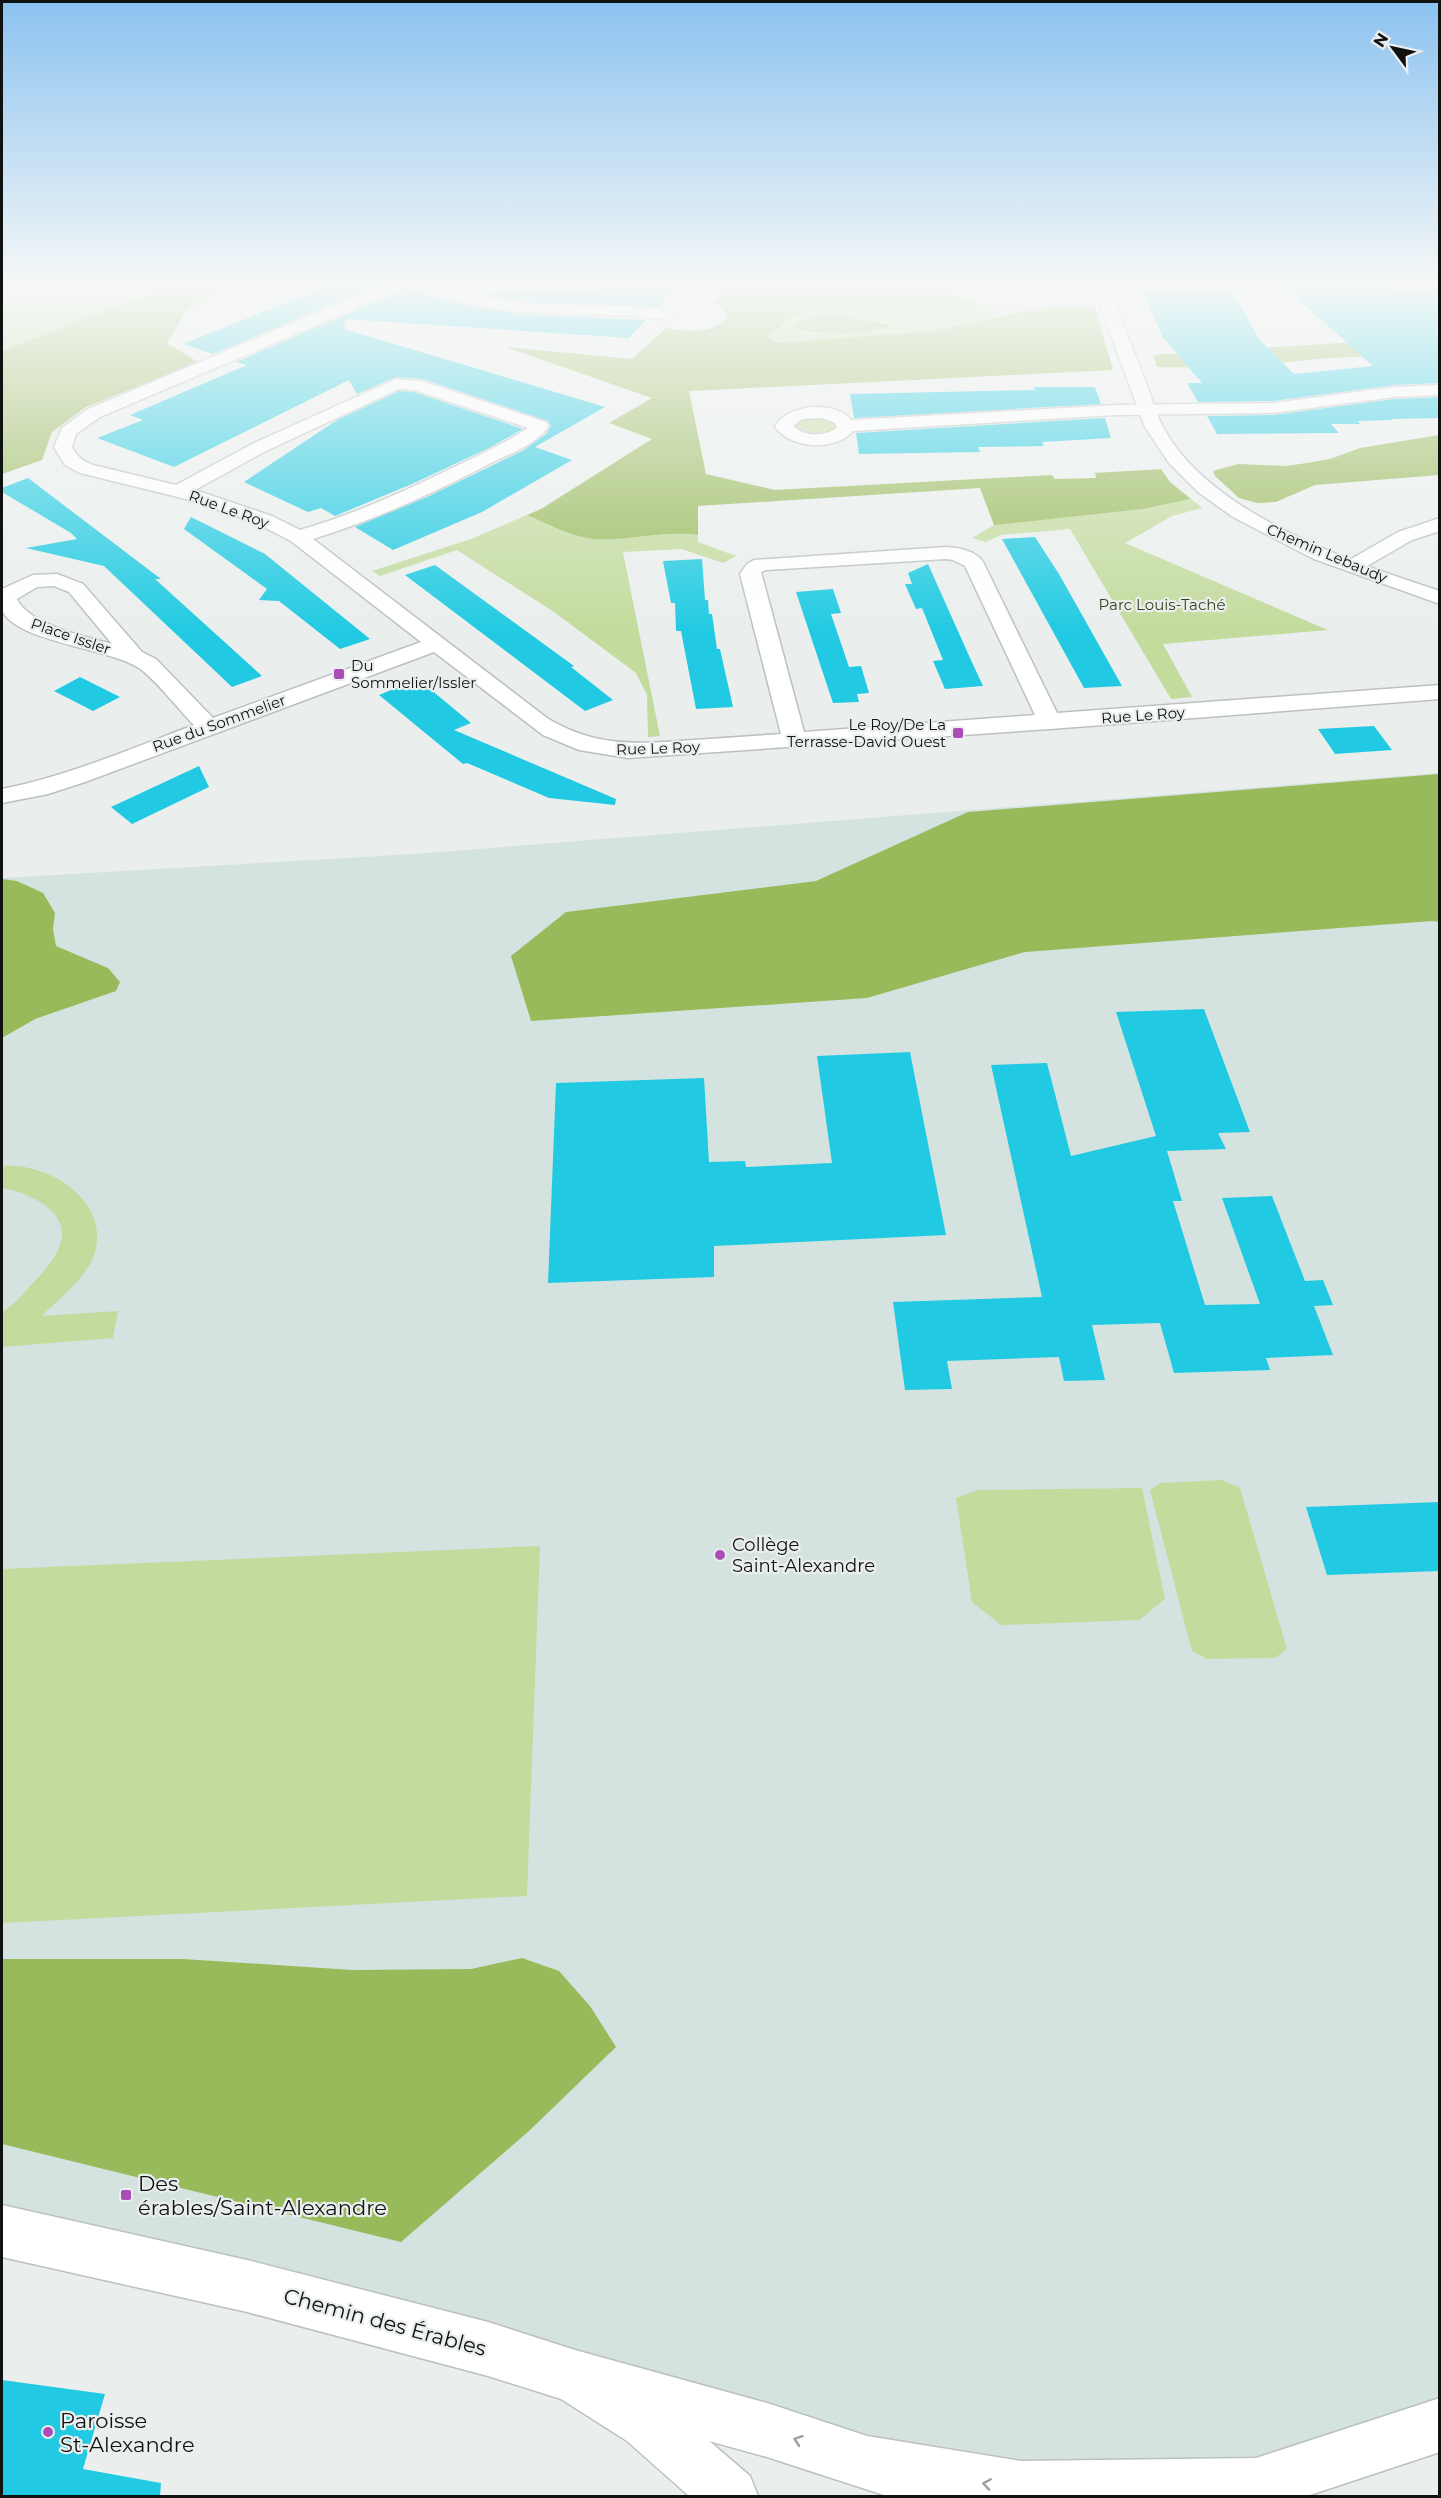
<svg xmlns="http://www.w3.org/2000/svg" width="1441" height="2498" viewBox="0 0 1441 2498" font-family="Montserrat,sans-serif">
<style>
.built{fill:#d5e3e0}
.green{fill:#c3db9d;fill-rule:evenodd}
.forest{fill:#99ba5b}
.building{fill:#21cae2}
.lines{fill:none;stroke-linecap:round;stroke-linejoin:round}
.minor-casing{stroke:#bcc1c0;stroke-width:3}
.tertiary-casing{stroke:#bcc1c0;stroke-width:3}
.secondary-casing{stroke:#bcc1c0;stroke-width:3}
.minor{fill:#fff;fill-rule:evenodd}
.tertiary{fill:#fff;fill-rule:evenodd}
.secondary{fill:#fff;fill-rule:evenodd}
.oneway{stroke:#9fa0a0}
.poi-dot{fill:#a94db7;stroke:#eaefee;stroke-width:2}
.labels{text-anchor:middle;dominant-baseline:central;stroke-width:4.5;stroke-linejoin:round;paint-order:stroke}
.far-street-label{font-size:15px;fill:#101212;stroke:#eaefee}
.far-park-label{font-size:15px;fill:#34421a;stroke:#eaefee}
.far-poi-label{font-size:15px;fill:#101212;stroke:#eaefee;text-anchor:start}
.poi-label{font-size:18px;fill:#101212;stroke:#eaefee;text-anchor:start}
.near-poi-label{font-size:21px;fill:#101212;stroke:#eaefee;text-anchor:start}
.near-street-label{font-size:21px;fill:#101212;stroke:#eaefee}
</style>
<rect width="100%" height="100%" fill="#eaefee"/>
<path class="built" d="M954 282H1085L1095 307 1032 309 1001 315 952 289Z
M1439 773V2425L1255 2485 1021 2489 2 2231V878L414 854Z"/>
<path class="green" d="M8 282H176L2 351V284Z
M980 305 1001 315 934 331 778 343 766 337 792 317 807 311C865 309 924 321 980 305ZM842 316 889 323C862 331 820 341 794 327Z
M821 417 835 423 836 429C823 438 809 435 796 429L794 426 802 419Z
M1191 499 1203 508 1172 516 1125 543 1328 630 1163 644 1192 697 1171 699 1070 529 1001 535 986 542 972 538 994 525 1009 522 1143 509Z
M527 515C548 524 573 538 596 539 631 541 663 530 698 535V542L736 556 723 563 681 549 623 552 660 736 648 737 647 695 636 673 554 612 457 550 380 576 372 571 471 539Z
M2 1166C48 1162 110 1200 95 1252 87 1279 60 1297 42 1316L118 1311 113 1338 2 1347V1312C14 1305 23 1294 32 1284 58 1258 80 1227 40 1202 28 1195 16 1190 2 1188Z
M1222 1480 1240 1488 1287 1649 1275 1658 1207 1659 1192 1651 1150 1490 1161 1483Z
M1142 1488 1165 1599 1139 1620 1001 1625 972 1602 956 1498 978 1490Z
M540 1546 527 1896 2 1923V1569Z"/>
<path class="forest" d="M176 282H233L186 311 167 343 198 362 86 407 52 432 42 460 2 474V351Z
M729 282H954L952 289 980 305C924 321 865 309 807 311L792 317 767 337 778 343 934 331 1032 309 1095 307 1113 370 689 391 706 474 775 490 1052 475 1055 479 1096 478 1095 473 1161 469 1170 482 1191 499 1143 509 994 525 980 488 698 506V535C663 530 631 541 596 539 573 538 548 524 527 515L541 509 652 439 609 423 652 398 505 347 632 359 666 328C688 332 711 334 728 318L723 308 712 302Z
M823 316H842L893 325C874 334 812 337 794 327L803 320Z
M1370 341 1433 354 1329 358 1225 368 1157 367 1153 355Z
M1439 435V475L1315 485 1276 502 1257 503 1239 498 1215 476 1213 471 1238 464 1286 466 1307 463 1330 459 1360 448Z
M1439 774V922L1432 921 1025 952 867 998 531 1021 511 956 566 912 816 881 968 812Z
M2 879 17 881 43 893 55 913 53 929 56 946 108 968 120 982 116 991 35 1019 2 1038Z
M522 1958 559 1971 590 2006 616 2047 529 2131 401 2242 2 2144V1959H183L352 1970 471 1969Z"/>
<path class="building" d="M338 282H384L213 354 183 344Z
M1279 282H1395L1391 290H1440V383L1394 385 1273 401 1198 402 1187 383H1202L1162 336 1143 291 1233 292 1259 339 1294 374 1373 366Z
M675 287 658 307 518 301 474 293Z
M406 289 469 306 518 314 646 320 629 338 346 319 344 329 605 407 535 447 572 460 482 512 393 550 355 527 427 497 524 450 546 434 551 426 548 421 423 379 396 377 357 394 349 380 174 467 97 438 143 420 130 415 247 365 236 362Z
M1033 387H1095L1101 404 854 418 850 394 1035 390Z
M399 391 414 392 523 429 489 448 412 484 335 516 321 508 308 512 244 482 337 420Z
M1440 397V418L1391 419 1392 420 1358 421 1360 424H1331L1339 433 1217 434 1207 416 1273 415 1394 399Z
M1105 418 1111 438 1042 442 1044 446 978 447 980 452 859 454 856 433Z
M28 478 161 579H155L262 676 232 687 104 566 26 548 77 539 71 533 2 492V488Z
M191 517 265 554 370 639 340 649 279 601 259 600 267 589 184 529Z
M1035 537 1059 574 1122 686 1084 688 1002 539Z
M702 559 705 600H708L709 614H712L717 649H720L733 707 696 709 681 631H676L675 603H671L663 561Z
M928 564 970 658 983 686 945 689 933 661 943 660 922 608 916 609 905 584H912L908 573Z
M435 565 574 666 571 667 613 700 585 711 405 575Z
M833 589 841 613 831 614 849 667 861 666 869 693 857 694 859 702 833 703 796 592Z
M80 677 120 697 93 711 54 691Z
M418 679 471 723 454 730 616 799 615 805 549 798 467 763 463 764 379 695Z
M1374 726 1392 750 1335 754 1318 729Z
M199 766 209 787 132 824 111 807Z
M1204 1009 1250 1132 1218 1133 1226 1149 1167 1151 1182 1201H1173L1205 1305 1260 1304 1222 1198 1272 1196 1305 1281 1323 1280 1333 1305 1314 1306 1333 1355 1266 1358 1270 1370 1174 1373 1160 1323 1092 1325 1105 1380 1064 1381 1059 1357 947 1361 952 1389 905 1390 893 1302 1042 1297 991 1065 1047 1063 1071 1156 1156 1136 1116 1012Z
M910 1052 946 1235 714 1246V1277L548 1283 556 1083 704 1078 709 1162 745 1161 746 1167 832 1163 817 1056Z
M1440 1502V1571L1327 1575 1306 1507Z
M2 2380 105 2394 83 2469 161 2483 160 2496H2Z"/>
<g class="lines">
<g class="minor-casing">
<path id="minor" d="M390 282H423L469 294 518 303 635 307 668 310 676 315 668 320 635 316 518 312 469 304 406 287 100 417 76 434 72 447C77 457 83 461 93 465L176 485 252 444 396 379 422 381 546 422 549 426C537 444 510 454 491 463 434 493 375 520 313 539L547 718C596 748 639 744 694 740 723 738 752 736 781 734L740 574 747 564 754 560 946 547C959 548 975 550 983 562L1057 713 1440 685V699L1050 729 628 758 579 750 543 735 434 652 85 782 48 794 2 803V789C68 776 130 749 194 725 179 710 156 680 139 668 111 649 19 642 3 612 0 606 2 596 2 589L33 575 57 574 83 584 142 652 156 659 213 718 421 642 291 541 258 524 194 501 80 473 65 465 54 447 62 428 88 409ZM399 389 414 390 528 428C504 444 476 457 450 469 401 493 352 515 300 530L272 516 195 490 264 452ZM946 559 953 560 965 566 1035 715 804 732 761 572 766 570ZM54 586 69 592 112 644C86 637 28 624 17 599L37 587Z
M1440 385V395L1394 397 1273 413 1116 415 853 431C835 452 791 449 775 427 786 404 836 400 851 420L1116 405 1273 403 1394 387ZM821 418 835 423 837 428C823 437 806 437 793 426L802 419Z
M1440 518V531L1412 540 1360 570H1346L1343 566 1346 562 1398 532Z"/>
</g>
<g class="tertiary-casing">
<path id="tertiary" d="M1091 282H1107C1119 315 1132 347 1145 380 1151 395 1155 412 1163 427 1209 514 1351 562 1440 591V604L1314 559 1233 517 1198 492 1169 463 1145 427Z
M2 2205 247 2260 488 2322 575 2350 594 2358 665 2403 750 2476 758 2496H689L627 2441 561 2399 488 2376 247 2312 2 2257Z"/>
</g>
<g class="secondary-casing">
<path id="secondary" d="M575 2350 767 2403 867 2436 1021 2461 1256 2458 1440 2398V2452L1307 2496H887L767 2457 575 2404 556 2396 548 2377 556 2358Z"/>
</g>
<use href="#minor" class="minor"/>
<use href="#tertiary" class="tertiary"/>
<use href="#secondary" class="secondary"/>
</g>
<defs><path id="oneway-chevron" d="M-2-3.5L2.5 0L-2 3.5" fill="none" stroke-width="1.6" stroke-linecap="round" stroke-linejoin="round" transform="scale(1.5)"/></defs>
<g class="oneway">
<use href="#oneway-chevron" transform="translate(798 2440) rotate(-161)"/>
<use href="#oneway-chevron" transform="translate(987 2484) rotate(-171)"/>
</g>
<linearGradient id="sky" x2="0" y2="1"><stop stop-color="#8bc2f0"/><stop offset="0.45" stop-color="#f6f8f7"/><stop offset="1" stop-color="#f6f8f7" stop-opacity="0"/></linearGradient>
<rect width="1441" height="632" fill="url(#sky)"/>
<g class="poi-dot">
<rect x="333" y="668" width="12" height="12" rx="3"/>
<rect x="952" y="727" width="12" height="12" rx="3"/>
<circle cx="720" cy="1555" r="6"/>
<rect x="120" y="2189" width="12" height="12" rx="3"/>
<circle cx="48" cy="2432" r="6"/>
</g>
<g class="labels">
<g class="far-street-label">
<text transform="translate(229 509) rotate(20)">Rue Le Roy</text>
<text transform="translate(1327 553) rotate(23)">Chemin Lebaudy</text>
<text transform="translate(71 636) rotate(19)">Place Issler</text>
<text transform="translate(1143 715) rotate(-4)">Rue Le Roy</text>
<text transform="translate(219 723) rotate(-20)">Rue du Sommelier</text>
<text transform="translate(658 748) rotate(-2)">Rue Le Roy</text>
</g>
<g class="far-park-label">
<text x="1162" y="604">Parc Louis-Taché</text>
</g>
<g class="far-poi-label">
<text x="351" y="665">Du<tspan x="351" dy="17">Sommelier/Issler</tspan></text>
<text x="946" y="724" text-anchor="end">Le Roy/De La<tspan x="946" dy="17">Terrasse-David Ouest</tspan></text>
</g>
<g class="poi-label">
<text x="732" y="1545">Collège<tspan x="732" dy="21">Saint-Alexandre</tspan></text>
</g>
<g class="near-poi-label">
<text x="138" y="2183">Des<tspan x="138" dy="24">érables/Saint-Alexandre</tspan></text>
<text x="60" y="2420">Paroisse<tspan x="60" dy="24">St-Alexandre</tspan></text>
</g>
<g class="near-street-label">
<text transform="translate(385 2322) rotate(15)">Chemin des Érables</text>
</g>
</g>
<rect width="1441" height="2498" fill="none" stroke="#101212" stroke-width="6"/>
<g transform="translate(1393 48) rotate(303)" stroke="#eaefee" stroke-width="4.5" paint-order="stroke">
<path d="M0-4.5L10 22L0 15L-10 22Z" fill="#101212"/>
<text y="-9" font-size="16" font-weight="bold" text-anchor="middle" fill="#101212">N</text>
</g>
</svg>
